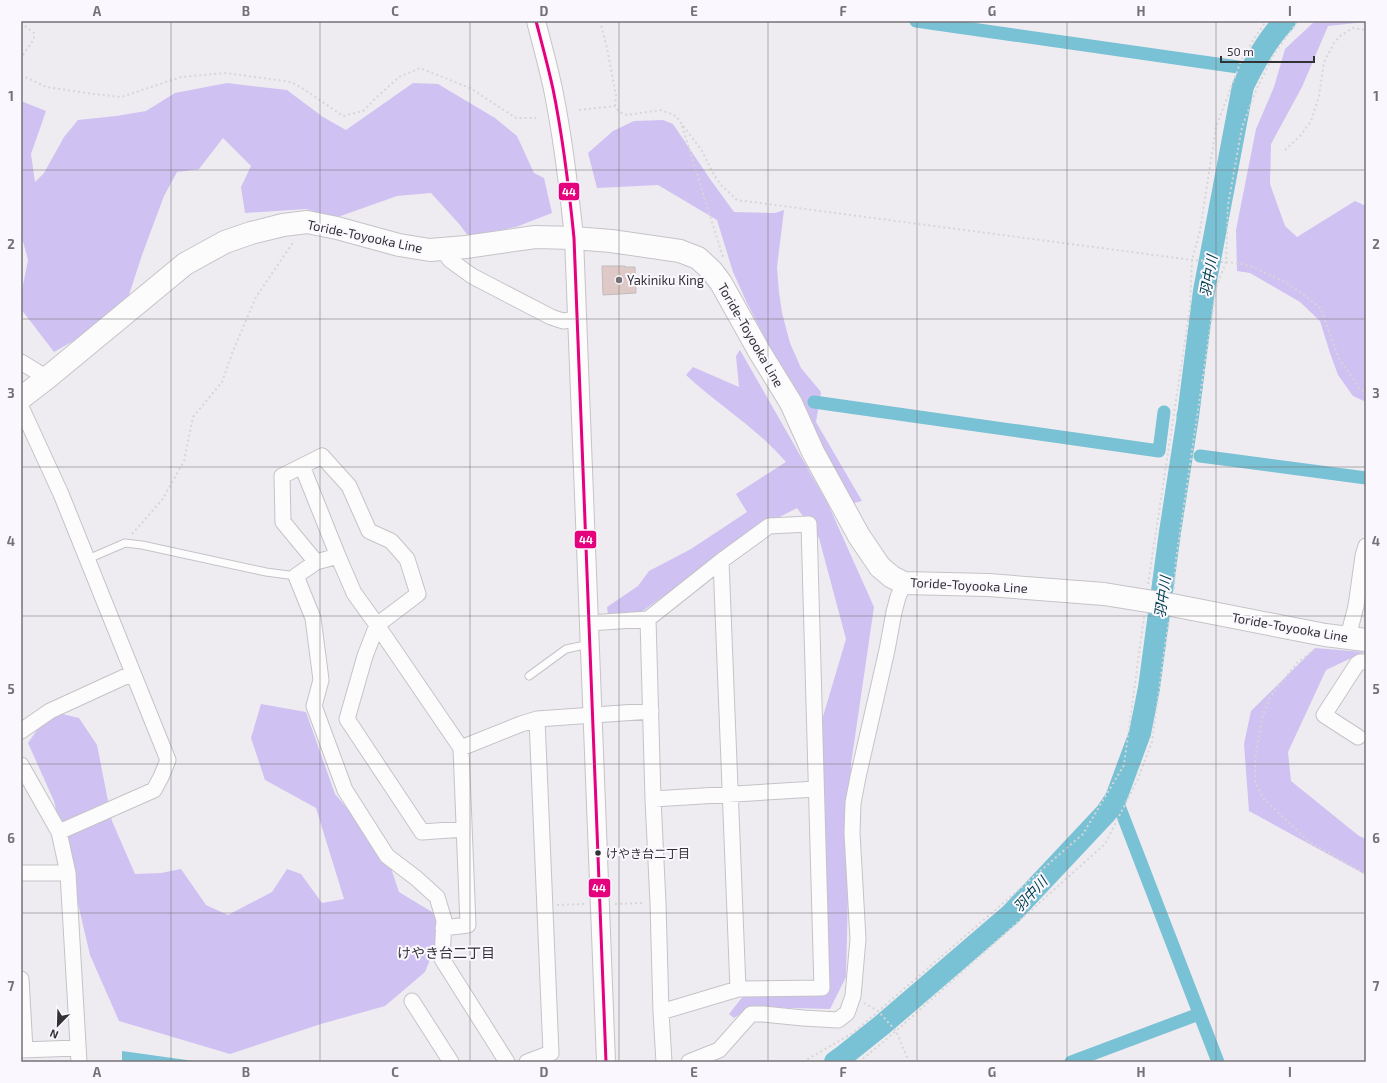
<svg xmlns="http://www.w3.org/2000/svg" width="1387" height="1083" viewBox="0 0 1387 1083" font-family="'Exo 2','Noto Sans JP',sans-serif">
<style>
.forest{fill:#d0c1f3}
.water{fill:#79c1d4}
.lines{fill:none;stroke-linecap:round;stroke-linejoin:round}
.canal{stroke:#79c1d4;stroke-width:13}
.river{stroke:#79c1d4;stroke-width:22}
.building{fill:#dec9c6;stroke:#bfbdbe}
.service-casing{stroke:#c5c3c7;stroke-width:9}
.minor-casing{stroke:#c5c3c7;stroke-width:17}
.tertiary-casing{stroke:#c5c3c7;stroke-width:20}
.primary-casing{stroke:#c5c3c7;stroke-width:24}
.path{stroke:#d6d6d7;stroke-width:2;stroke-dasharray:2 3;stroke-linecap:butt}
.service{stroke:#fcfcfd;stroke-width:7}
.minor{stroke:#fcfcfd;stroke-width:15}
.tertiary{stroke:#fcfcfd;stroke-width:18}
.primary{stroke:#fcfcfd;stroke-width:22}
.bus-1-casing{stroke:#faf8fe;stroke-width:6}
.bus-1{stroke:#e5007d;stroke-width:3}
.grid{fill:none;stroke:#747276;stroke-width:1;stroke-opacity:0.55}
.poi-dot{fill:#747276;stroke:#faf8fe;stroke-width:1.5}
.bus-dot{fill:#323134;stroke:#faf8fe;stroke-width:1.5}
.labels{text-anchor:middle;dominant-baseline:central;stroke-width:4;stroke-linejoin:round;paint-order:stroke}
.bus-label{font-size:12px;fill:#323134;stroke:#faf8fe;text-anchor:start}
.street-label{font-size:13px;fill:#323134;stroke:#faf8fe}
.poi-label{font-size:13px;fill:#323134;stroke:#faf8fe;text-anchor:start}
.water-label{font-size:14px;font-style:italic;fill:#00404d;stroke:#faf8fe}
.neighbourhood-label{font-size:14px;fill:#323134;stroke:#faf8fe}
.line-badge{stroke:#faf8fe;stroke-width:1.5}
.badge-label{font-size:11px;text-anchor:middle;font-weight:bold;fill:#fff}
.neatline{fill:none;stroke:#747276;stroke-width:1.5}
.grid-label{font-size:13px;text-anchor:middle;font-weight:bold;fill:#747276}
</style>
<rect width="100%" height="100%" fill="#eeecf1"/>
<path class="forest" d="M1315 21 1366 22 1328 26 1302 87 1271 144 1270 184 1285 226 1297 237 1355 201 1366 206V402L1353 396 1338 375 1330 353 1320 321 1300 302 1250 273 1237 271 1236 230 1256 129 1274 87 1285 49Z
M227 83 287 90 323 117 346 130 413 83 438 84 495 118 517 136 534 173 544 178 552 213 516 227 468 236 460 225 431 193 397 196 335 218 306 209 245 213 241 187 251 166 223 138 199 169 177 172 164 196 142 255 128 298 103 324 54 352 21 309V295L28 260 21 234V101L46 111 31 154 35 182 44 173 64 137 78 120 116 116 146 111 175 93Z
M663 120 673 124 710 179 734 212 775 213 784 210 777 267 779 292 782 313 790 343 801 368 821 392 816 422 862 501 854 503 807 419 747 303 733 272 717 220 658 185 597 188 588 153 613 131 634 121Z
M740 350 828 504 874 607 851 764 846 977 830 1009 751 1007 734 1018 729 1014 744 995 825 993 819 730 846 639 819 538 797 508 756 529 640 613 608 615 607 607 638 586 649 571 691 549 747 512 736 494 786 462C757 428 718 405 686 375L693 367 739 387 736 356Z
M1315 648 1364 652 1326 670 1288 752 1291 781 1359 836 1366 839V875L1249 811 1244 744 1251 711Z
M261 704 306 712 335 794 387 856 399 892 432 912 443 928 425 972 385 1006 321 1024 230 1054 119 1021 90 955 54 801 28 743 50 711 79 718 97 745 112 821 135 874 161 873 181 869 206 905 228 915 272 892 287 869 301 874 322 903 344 899 316 808 265 780 251 738Z"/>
<path class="water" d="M122 1051 201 1062H122Z"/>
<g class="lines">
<path class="canal" d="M916 21 1252 69
M814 402 1159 451 1164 412
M1183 415 1188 416
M1181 454H1182
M1200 456 1366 478
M1116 798 1218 1062
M1071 1062 1199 1014"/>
<path class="river" d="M835 1062 842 1057 882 1025 1011 914 1106 813 1116 798 1140 733 1149 688 1170 532 1188 416 1204 291 1243 86C1254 64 1267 39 1285 21"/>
</g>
<path class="building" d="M602 266H625V267H635L636 293 603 295Z"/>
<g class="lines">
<g class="service-casing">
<path id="service" d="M88 559 125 543 142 545 266 572 296 576
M529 676 566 649 590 644"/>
</g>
<g class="minor-casing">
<path id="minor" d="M442 248 450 260 472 276 551 317 563 321 577 319
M21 362 47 378
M21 407 61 494 168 760 161 777 154 790 59 832
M302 466 338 556 354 593 377 625 461 748 468 925 443 928
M338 556 316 562 296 576 313 618 321 680 314 706 345 790 387 856 416 878 437 897 444 920 442 959 507 1062
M721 561 738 989
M316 562 283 522 282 476 322 456 349 486 369 531 391 541 407 559 418 594 377 625 365 656 347 719 422 832 464 829
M648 619 653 799 658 903 661 1012 664 1062
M589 623 648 619 721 561 769 526 809 524 822 988 738 989 661 1012
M1348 637 1356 606 1363 556 1366 546
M21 731 50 711 133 673
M1358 737 1324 715 1357 664 1360 662H1366
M461 748 521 724 537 719 651 711
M21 765 59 832 68 873 79 1062
M653 799 816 789
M21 873H68
M21 979 25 1050
M412 1001 451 1062
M21 1050 78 1048
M527 1062 551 1053 537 719
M689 1062 719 1050 751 1014H763L803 1018 838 1020 847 1013 853 996 858 939 852 833 853 803 858 777 887 650 894 612 898 597 904 583"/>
</g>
<g class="tertiary-casing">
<path id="tertiary" d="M536 21C542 44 548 66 553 89 563 138 569 188 574 238L606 1062"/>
</g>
<g class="primary-casing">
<path id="primary" d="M21 398 47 378 185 264 225 242 251 233 283 225 307 222 337 228 399 245 430 250 466 247 535 237 574 238 611 241 680 251 698 258 712 271 721 283 759 351 791 403 813 452 859 536 880 567 892 577 904 583 988 585 1104 594 1172 605 1325 635 1366 640"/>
</g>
<path class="path" d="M600 21 607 48 616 96 615 106
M21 23 34 33V39L21 58
M21 75 46 87 94 94 121 97 181 77 226 73 291 82 302 88 343 116 363 111 378 96 399 77 420 68 470 88 516 118H536
M579 110 615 106 619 112 627 115 661 110 676 116 702 151 714 175 722 186 737 200 1192 260 1238 263 1253 267 1285 282 1307 297 1321 309 1339 359 1360 389 1366 393
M682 126 723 257
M1285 150 1300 136 1311 121 1319 96 1324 62 1334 43 1340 36 1353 28 1366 30
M132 534 162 500 184 461 193 417 222 382 233 351 256 297 294 241
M1148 584 1190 308 1192 260 1200 231 1216 127 1241 61 1252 42 1266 21
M1174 589 1176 559 1216 288 1226 262 1228 205 1242 127 1257 88 1274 54 1298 21
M1314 650 1297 663 1270 697 1262 718 1255 760V781L1263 798 1309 842 1366 874
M615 904 645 903
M557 905 585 904
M864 1003 878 1011 896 1031 909 1062
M803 1062 853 1033 1083 834 1124 765 1144 617
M859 1062 896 1031 1105 844 1137 781 1152 742 1165 645 1169 621"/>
<use href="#service" class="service"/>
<use href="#minor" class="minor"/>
<use href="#tertiary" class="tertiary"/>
<use href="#primary" class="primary"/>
<g class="bus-1-casing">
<path id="bus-1" d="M536 21C542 44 548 66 553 89 563 138 569 188 574 238L606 1062"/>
</g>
<use href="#bus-1" class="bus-1"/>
</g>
<path class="grid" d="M171 21V1062M320 21V1062M470 21V1062M619 21V1062M768 21V1062M917 21V1062M1067 21V1062M1216 21V1062M21 170H1366M21 319H1366M21 467H1366M21 616H1366M21 764H1366M21 913H1366"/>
<circle class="poi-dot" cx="619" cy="280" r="4"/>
<circle class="bus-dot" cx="598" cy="853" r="3.5"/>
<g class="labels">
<g class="bus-label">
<text x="606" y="853">けやき台二丁目</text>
</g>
<g class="street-label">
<text transform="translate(365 236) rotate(12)">Toride-Toyooka Line</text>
<text transform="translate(751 335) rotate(60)">Toride-Toyooka Line</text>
<text transform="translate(969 585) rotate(3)">Toride-Toyooka Line</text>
<text transform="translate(1290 627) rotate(10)">Toride-Toyooka Line</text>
</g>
<g class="poi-label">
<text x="627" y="280">Yakiniku King</text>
</g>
<g class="water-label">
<text transform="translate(1208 276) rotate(-80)">羽中川</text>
<text transform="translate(1162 597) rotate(-82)">羽中川</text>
<text transform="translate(1030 894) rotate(-47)">羽中川</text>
</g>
<g class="neighbourhood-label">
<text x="446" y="952">けやき台二丁目</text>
</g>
</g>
<g class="line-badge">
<rect x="558" y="182" width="22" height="19" rx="4" fill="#e5007d"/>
<rect x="574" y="530" width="23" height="19" rx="4" fill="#e5007d"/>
<rect x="588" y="878" width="23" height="20" rx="4" fill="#e5007d"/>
</g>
<g class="badge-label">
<text x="569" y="196">44</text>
<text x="586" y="544">44</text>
<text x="599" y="892">44</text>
</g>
<rect width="1387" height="1083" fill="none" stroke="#faf8fe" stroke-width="44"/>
<g transform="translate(58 1025) rotate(203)" stroke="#faf8fe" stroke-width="3" paint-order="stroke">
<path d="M0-3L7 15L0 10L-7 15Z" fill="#323134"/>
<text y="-6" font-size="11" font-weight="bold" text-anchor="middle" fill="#323134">N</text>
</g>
<path d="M1221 56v6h93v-6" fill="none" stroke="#323134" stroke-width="2"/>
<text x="1227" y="56" font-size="12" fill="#323134" stroke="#faf8fe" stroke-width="3" paint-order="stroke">50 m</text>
<rect x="22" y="22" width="1343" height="1039" class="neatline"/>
<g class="grid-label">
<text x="97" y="16">A</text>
<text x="246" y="16">B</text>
<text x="395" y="16">C</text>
<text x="544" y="16">D</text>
<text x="694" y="16">E</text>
<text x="843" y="16">F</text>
<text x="992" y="16">G</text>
<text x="1141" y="16">H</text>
<text x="1290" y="16">I</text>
<text x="11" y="101">1</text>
<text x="1376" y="101">1</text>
<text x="11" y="249">2</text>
<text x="1376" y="249">2</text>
<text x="11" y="398">3</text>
<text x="1376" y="398">3</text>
<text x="11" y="546">4</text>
<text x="1376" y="546">4</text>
<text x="11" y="694">5</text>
<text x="1376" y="694">5</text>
<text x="11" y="843">6</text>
<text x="1376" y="843">6</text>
<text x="11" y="991">7</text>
<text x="1376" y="991">7</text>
<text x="97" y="1077">A</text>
<text x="246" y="1077">B</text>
<text x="395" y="1077">C</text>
<text x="544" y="1077">D</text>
<text x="694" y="1077">E</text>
<text x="843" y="1077">F</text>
<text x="992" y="1077">G</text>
<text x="1141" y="1077">H</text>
<text x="1290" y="1077">I</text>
</g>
</svg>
